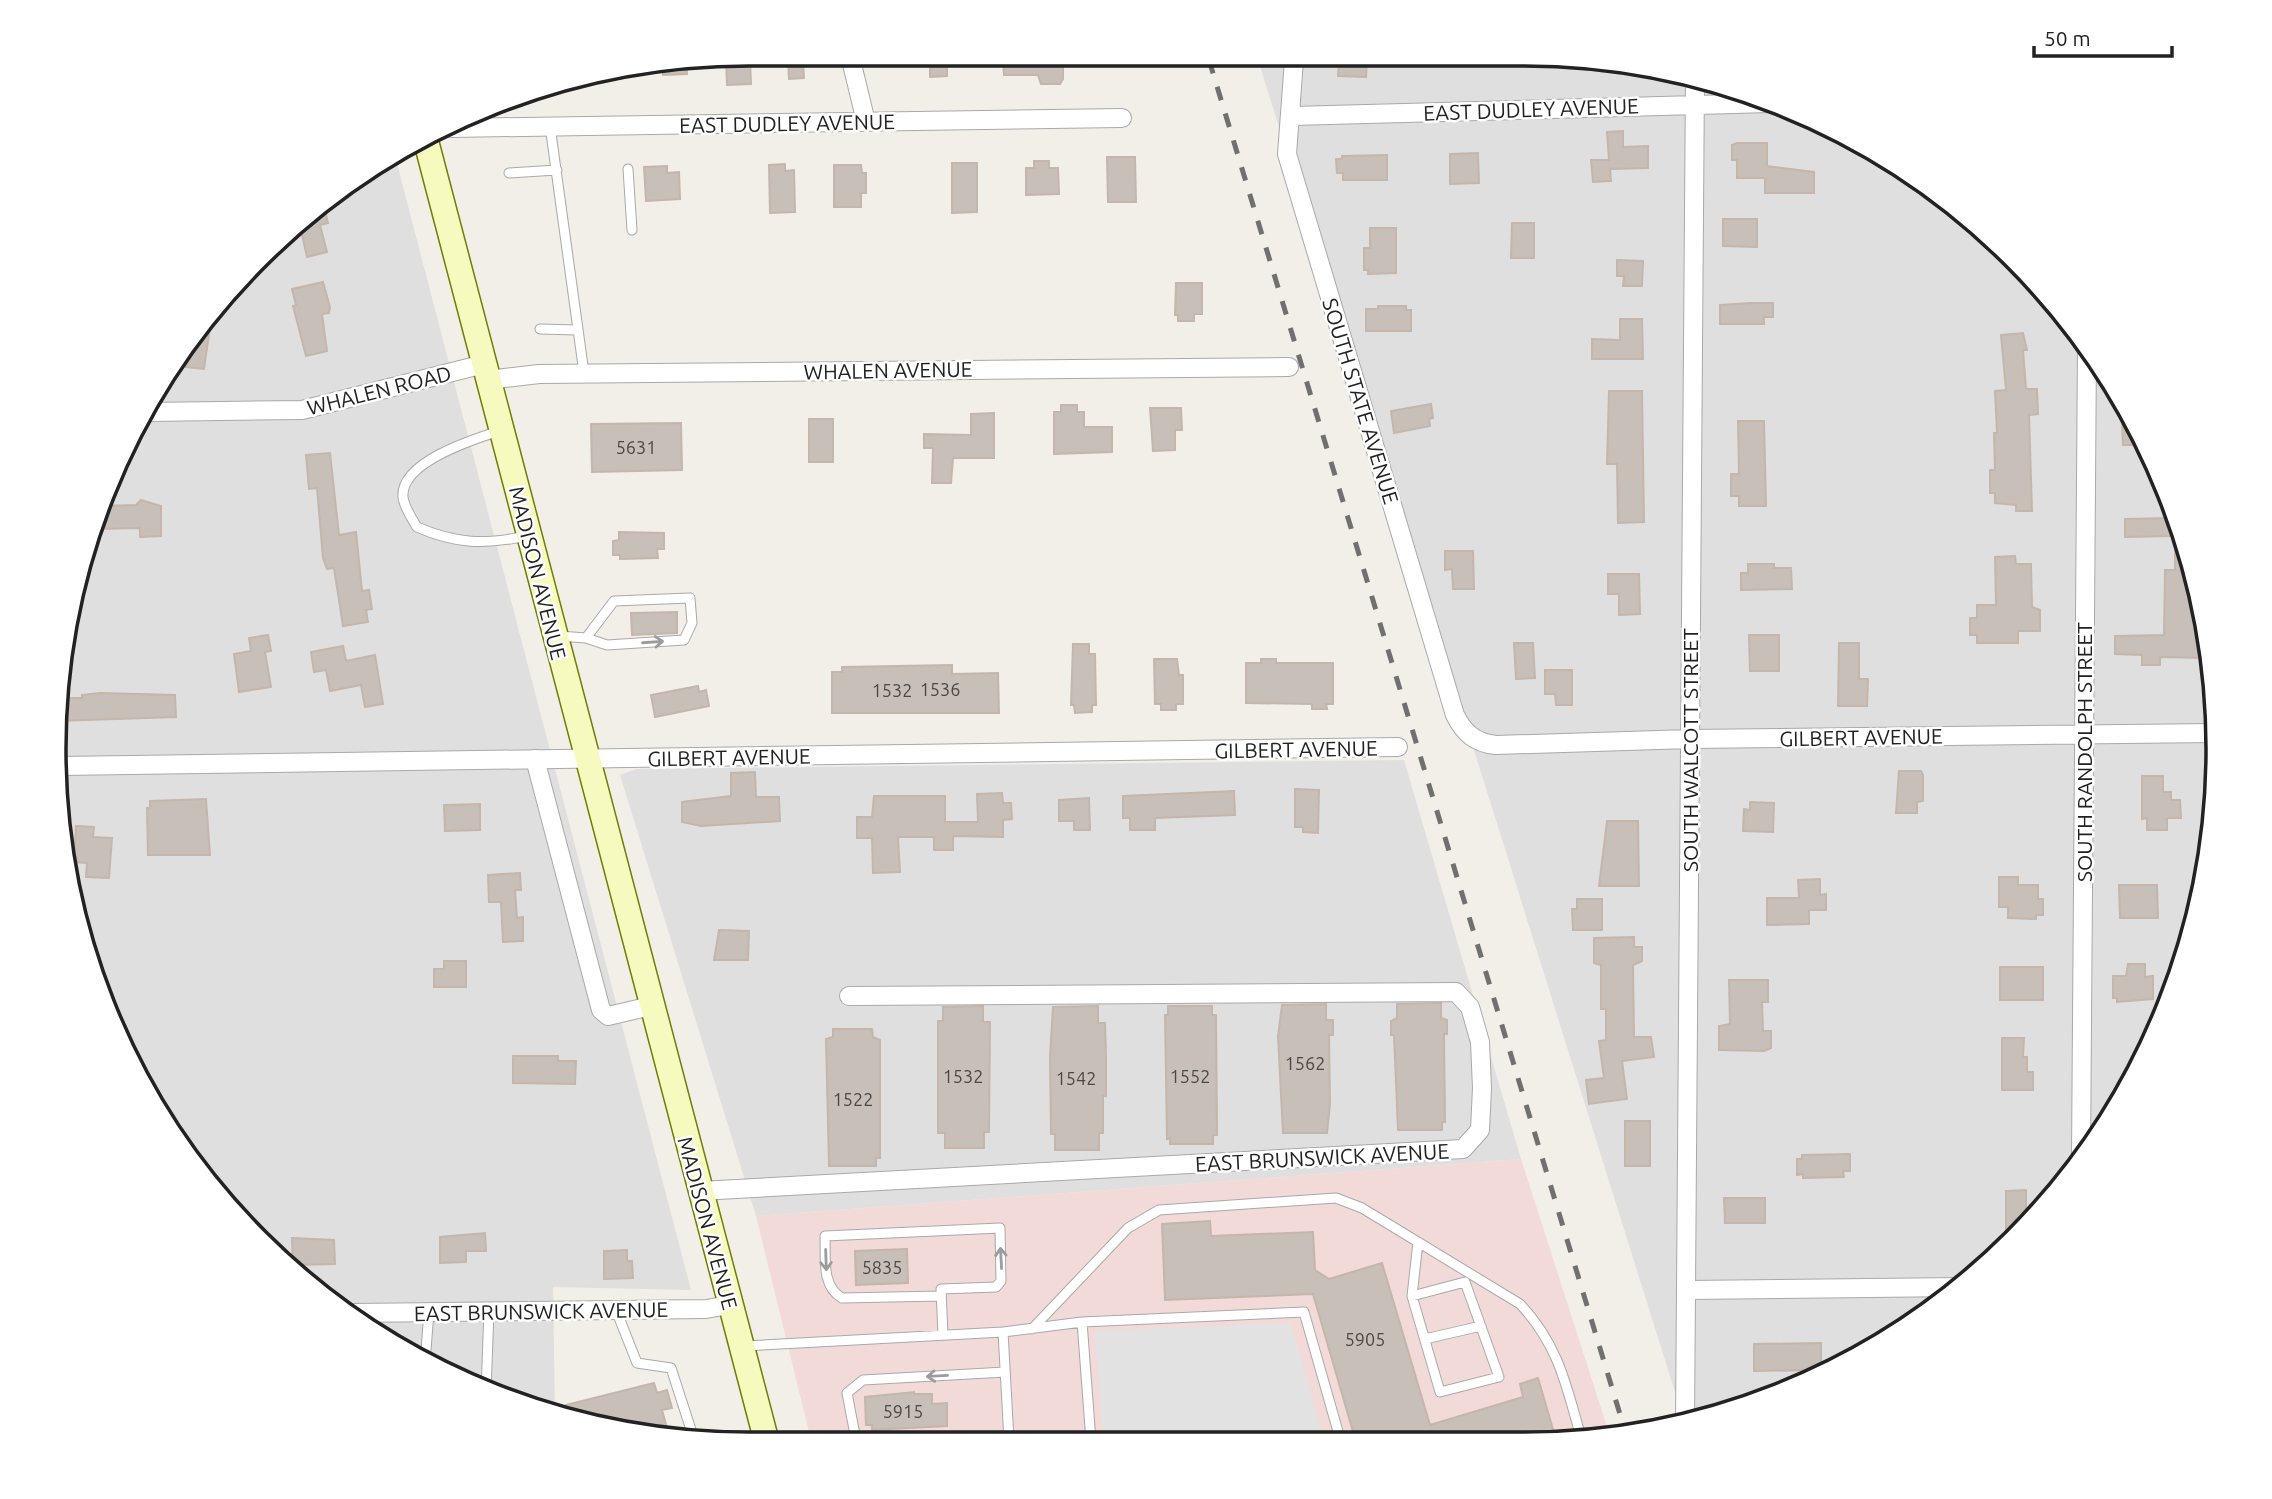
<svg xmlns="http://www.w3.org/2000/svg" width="2272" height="1499" viewBox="0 0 2272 1499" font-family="Ubuntu,sans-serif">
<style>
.residential{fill:#e0dfdf}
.commercial{fill:#f2dad9}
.parking{fill:#e2e2e2}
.building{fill:#c7bfb8;stroke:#c4b6ab;stroke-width:2}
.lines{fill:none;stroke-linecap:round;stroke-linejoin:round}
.service-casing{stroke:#a9a9a9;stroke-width:11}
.minor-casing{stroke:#a9a9a9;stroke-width:20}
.secondary-casing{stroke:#707d05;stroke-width:27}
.service{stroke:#fff;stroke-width:9}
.minor{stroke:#fff;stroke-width:18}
.secondary{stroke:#f7fabf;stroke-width:24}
.rail{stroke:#707070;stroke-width:5;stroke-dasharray:14 14;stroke-linecap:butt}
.oneway{stroke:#9c9c9c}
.labels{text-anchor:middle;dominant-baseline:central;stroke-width:5;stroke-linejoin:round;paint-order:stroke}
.number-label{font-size:18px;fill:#4b4948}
.street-label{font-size:21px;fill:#222;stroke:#fff}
.rim{fill:none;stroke:#222;stroke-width:3.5}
</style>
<rect width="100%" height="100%" fill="#f2efe9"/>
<path class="residential" d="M1258 60H1614L1703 78 1830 126 1981 227 2074 327 2146 442 2194 570 2216 704 2212 841 2181 973 2124 1097 2045 1208 1945 1301 1830 1373 1702 1421 1685 1424Z
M395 156 691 1290 553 1287 555 1415 526 1408 442 1373 291 1272 198 1173 147 1097 91 973 68 886 56 704 68 613 107 484 198 326 291 227 363 172Z
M1404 760 1521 1159 756 1216 620 775 636 769Z"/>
<path class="commercial" d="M1521 1159 1610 1436 1568 1443 811 1440 756 1216Z"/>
<path class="parking" d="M1291 1323 1324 1442 1103 1441 1095 1331Z"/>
<path class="building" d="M663 60H686L687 74 663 75Z
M726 60H750L751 84 727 85Z
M788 60H803L804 78 789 79Z
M930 60H947V76L930 77Z
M1003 60H1063V79L1060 84H1041L1038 75H1004Z
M1339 60H1367L1366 77 1338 76Z
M1623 131V147L1648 146V168L1610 169 1611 181 1593 182 1591 160H1609L1607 132Z
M1737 143H1767V166L1814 172V193H1765V178H1737V160H1732V145Z
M1478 153 1479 183 1450 184V154Z
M1387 155V180H1343V173H1337L1336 159H1342V156Z
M1107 157H1135L1136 202H1108Z
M1034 161H1049V168H1058L1059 194 1026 195V168H1034Z
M952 163H977V212L952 213Z
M785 164V171L794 170 795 212 770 213 769 165Z
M834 165H861L862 173H866V193H861V207H834Z
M667 166V173L679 172 680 199 646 201 644 167Z
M323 202 328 223 320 225 327 252 307 257 301 230 284 234Z
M1723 219H1757V247L1723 246Z
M1512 223H1534V258H1511Z
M1370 228H1396V273L1368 274V270H1364V248H1370Z
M1617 260 1643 261 1642 286H1623L1624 276H1617Z
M323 282 330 307 329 313 322 314 327 351 306 356 293 306 296 305 292 289Z
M1176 283H1202V314H1194V321H1178V315H1175Z
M1751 303H1773V317H1764V324H1720V305Z
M1378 306H1406V310H1411V331H1366V309H1378Z
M1620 319H1642L1643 359H1592V339L1620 340Z
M198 326 210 327 204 369 186 367 185 359 186 347Z
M2023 333 2027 350H2023L2026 389H2037L2038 414 2029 415 2032 511H2016V505L1995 503V493H1990V470H1995L1994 433H1997L1995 391 2006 390 2001 335Z
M1609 391H1642L1644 522 1618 523 1617 464H1607Z
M2121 402 2146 442 2147 445H2123Z
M1431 404 1433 418 1429 419 1430 426 1394 433 1391 411Z
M1061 405H1077V412H1084V427H1112V452L1054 454V412H1061Z
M1150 408H1181L1182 430H1175V450L1153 451Z
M994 413V458H953L951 483H932L933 448H924V434L971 435V414Z
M809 419H833V462H809Z
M1738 421H1764L1766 506H1739V496H1731V474H1739Z
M681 423 682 470 592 472 591 424Z
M330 453 339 535 356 532 362 591 369 590 372 609 366 610 368 622 343 626 334 568 327 569 323 558 317 488 309 489 306 455Z
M141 500 161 506V536L140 537V528L97 529 100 506 136 505Z
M2171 518V536L2125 537V519Z
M619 532 664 533V549H657L658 558 620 559V555H613V541L619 540Z
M1445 551H1473L1474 589H1453L1452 569 1445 570Z
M2175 551H2187L2194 570 2196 634H2205V658L2160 657V665H2142V655L2115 654V636L2164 635 2165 570H2175Z
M2015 556 2016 564H2031L2032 607 2040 610V631H2018V643H1977V635H1970V618H1977V605H1996L1995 557Z
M1748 564H1774V568H1791L1792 589 1741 590V573H1748Z
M1608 574H1639L1640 614 1619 615V594H1608Z
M677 612V633L632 635 631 613Z
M268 635 271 651 265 652 271 687 239 692 234 654 251 651 249 638Z
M1749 635H1779V671H1750Z
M1514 643H1533L1535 678 1516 679Z
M1839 643H1859V679H1868L1867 706H1838Z
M1073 644H1089V654H1095L1096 705H1092V712L1075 713 1074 705H1071Z
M343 646 346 661 375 655 383 704 365 707 361 685 330 691 326 670 314 672 311 652Z
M1154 659H1177L1179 675H1183V704H1176V710H1161V704H1155Z
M1261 659H1276V663H1333V704H1326L1327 709H1312V704L1246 703V663H1261Z
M952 665V674L998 673 999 713H832V672H842V667Z
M1545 670H1572V705H1556L1555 694H1545Z
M698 686 699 692 706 690 709 706 655 717 651 695Z
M100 693 175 695 176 717 57 721 56 698H82V695Z
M1899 771H1921L1923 775V801L1917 802V813H1896Z
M755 772 756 797H779L780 821 701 826 682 822V802L731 796V773Z
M2142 776H2163V792H2171V800H2180L2181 818H2167V830H2147V818L2142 819Z
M1295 789 1319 790 1318 833 1303 832V827H1295Z
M1234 791 1235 815 1155 818V830H1130V818H1123V796Z
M1002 793 1003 803H1011L1012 819 1003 820V837L953 836V850H934V837H898L900 872 873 873 872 838H857V817H872L874 796H945V822H978L977 794Z
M1089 798 1090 830H1074V821H1059V800Z
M206 799 210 855H148L147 808H150V801Z
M1750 802 1774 803 1773 832 1743 831 1744 809 1750 810Z
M480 804V830L445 831 444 805Z
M1607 821H1638L1639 886H1599Z
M76 826 94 827 93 837 112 838 109 878 86 877 87 863 74 862Z
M520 873 521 890H515L517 918 523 917V941L503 942 501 902H489L488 875Z
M1999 877H2018V885H2038V899H2043V915H2036V919L2008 918V907H1999Z
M1820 879V895L1826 894V910H1809V924L1767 925V898H1799L1798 880Z
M2119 885H2157L2158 918H2120Z
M1577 899H1602V930H1573L1572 909H1577Z
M719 930 749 931 748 960H714Z
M1634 937V947H1642V961L1633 965 1634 1037H1651L1654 1057 1622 1061 1627 1099 1589 1104 1586 1080 1604 1078 1599 1041 1606 1040V1009H1601V965L1594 963V938Z
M444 961H466V987H434V969H444Z
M2128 964H2145V977L2153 976V999L2117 1002V998H2113V976H2126Z
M2000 967H2043V1000H2000Z
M1729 980H1768V1002H1762L1763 1031H1771V1048L1764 1051 1719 1050V1026L1730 1024Z
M1441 1003V1018L1447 1020V1034H1444L1445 1122H1442V1130H1398L1394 1035H1391V1021L1397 1018V1004Z
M1326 1004V1020H1333V1035H1329L1330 1104 1327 1133H1283L1278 1036 1282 1005Z
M983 1006V1022H990L989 1132H984V1148H945V1133H938V1021H943V1007Z
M1098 1006V1023H1105L1106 1057V1096H1103V1133H1099V1150H1055V1134H1051L1050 1057 1053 1007Z
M1168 1006H1212V1015H1216L1217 1135H1213V1144H1170V1138L1167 1139 1165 1015H1168Z
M833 1029H872L873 1037 880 1040V1158H876V1166H829L826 1039 833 1037Z
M2002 1038H2024L2023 1057H2027V1072H2033V1090H2002Z
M513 1056H558V1061H576L575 1084 513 1083Z
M1625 1121H1650V1166H1625Z
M1850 1154V1171H1843L1844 1177 1803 1178V1174L1797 1175V1159H1802V1155Z
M2026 1190V1214H2039L2006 1245V1191Z
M1724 1198H1765V1223H1725Z
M1210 1221 1211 1236 1313 1232 1315 1270 1329 1279 1382 1263 1430 1425 1523 1397 1520 1384 1538 1378 1557 1443 1356 1442 1313 1294 1165 1300 1162 1224Z
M485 1233 486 1251H466V1262L440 1263V1237Z
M292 1238 334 1240 335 1264 293 1265Z
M907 1249 908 1283 856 1285 855 1251Z
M627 1250V1261H632L633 1278 604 1279V1251Z
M1821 1343V1370L1754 1371V1344Z
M654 1383 657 1393 667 1390 672 1408 662 1410 670 1439 569 1418 566 1405Z
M914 1392V1394H932V1404L947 1403V1426L872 1430V1425H866L865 1397Z"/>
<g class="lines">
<g class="service-casing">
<path id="service" d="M550 126 584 373
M628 169 632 230
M509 173 557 170
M540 329 577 330
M499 431C474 439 400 462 403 497 404 507 412 519 417 527 456 544 485 545 526 536
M559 636 586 638 607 645 684 640 692 623 690 598 614 601 586 638
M941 1296 842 1298C821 1286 826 1258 825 1236L1000 1228 1001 1281 996 1287 941 1289 943 1335
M1412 1296 1465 1282 1499 1377 1440 1392 1412 1296 1418 1242
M616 1310 637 1363 671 1368 694 1439
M1032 1329 1128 1228 1159 1210 1336 1198 1362 1208 1520 1304C1559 1345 1567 1388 1582 1441
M1003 1332 1009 1440
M1425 1339 1481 1326
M745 1346 1003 1332 1082 1322
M425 1362 429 1312
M486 1391 489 1311
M856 1440 847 1393 863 1380 1005 1372
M1091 1441 1082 1322 1304 1312 1341 1442"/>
</g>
<g class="minor-casing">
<path id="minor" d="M851 60 866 122
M1294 60 1287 154 1455 715C1464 733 1475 743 1496 745L1690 739 2215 733
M1292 116 1770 103
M451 128 1122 118
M488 380 539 374 1289 367
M148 412 302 410 484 364
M535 759 601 1010 608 1016 651 1006
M60 766 1398 747
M2081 1158 2087 347
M700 1191 1463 1149 1480 1130 1482 1088 1480 1042 1470 1007 1456 992 849 996
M1687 1290 1960 1287
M353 1313 706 1309 729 1305
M1685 1424 1695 77"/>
</g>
<g class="secondary-casing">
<path id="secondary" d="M426 141 766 1439"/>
</g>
<use href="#service" class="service"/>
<use href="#minor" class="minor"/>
<use href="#secondary" class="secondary"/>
<path class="rail" d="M1209 60 1626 1434"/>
</g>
<defs><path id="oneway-shaft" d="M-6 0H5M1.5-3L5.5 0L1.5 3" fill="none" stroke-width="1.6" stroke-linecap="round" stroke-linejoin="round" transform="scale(1.75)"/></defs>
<g class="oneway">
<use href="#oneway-shaft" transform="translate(653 642) rotate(-4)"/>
<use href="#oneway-shaft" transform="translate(1001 1258) rotate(-93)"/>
<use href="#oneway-shaft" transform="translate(826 1260) rotate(88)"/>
<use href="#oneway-shaft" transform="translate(937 1376) rotate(177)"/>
</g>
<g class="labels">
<g class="number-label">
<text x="636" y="447">5631</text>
<text x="940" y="689">1536</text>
<text x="892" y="690">1532</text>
<text x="1305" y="1063">1562</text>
<text x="963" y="1076">1532</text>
<text x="1190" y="1076">1552</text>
<text x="1076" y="1078">1542</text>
<text x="853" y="1099">1522</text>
<text x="882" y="1267">5835</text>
<text x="1365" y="1339">5905</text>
<text x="903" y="1411">5915</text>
</g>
<g class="street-label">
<text transform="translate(1531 109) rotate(-2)">EAST DUDLEY AVENUE</text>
<text transform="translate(787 123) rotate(-1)">EAST DUDLEY AVENUE</text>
<text transform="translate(888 370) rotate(-1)">WHALEN AVENUE</text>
<text transform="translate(379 390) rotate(-14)">WHALEN ROAD</text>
<text transform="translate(1361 401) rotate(73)">SOUTH STATE AVENUE</text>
<text transform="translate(538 573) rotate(76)">MADISON AVENUE</text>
<text transform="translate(1861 737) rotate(-1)">GILBERT AVENUE</text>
<text transform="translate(1296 749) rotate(-1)">GILBERT AVENUE</text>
<text transform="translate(1690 750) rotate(-90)">SOUTH WALCOTT STREET</text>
<text transform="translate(2084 752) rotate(-90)">SOUTH RANDOLPH STREET</text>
<text transform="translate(729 757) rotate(-1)">GILBERT AVENUE</text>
<text transform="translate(1322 1157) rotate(-3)">EAST BRUNSWICK AVENUE</text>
<text transform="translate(708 1223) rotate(75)">MADISON AVENUE</text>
<text transform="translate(541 1311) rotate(-1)">EAST BRUNSWICK AVENUE</text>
</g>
</g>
<path d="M0 0H2272V1499H0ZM749 66H1523A683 683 0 0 1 2206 749V749A683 683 0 0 1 1523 1432H749A683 683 0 0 1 66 749V749A683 683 0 0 1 749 66Z" fill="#fff" fill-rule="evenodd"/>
<path class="rim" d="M749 66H1523A683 683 0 0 1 2206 749V749A683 683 0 0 1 1523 1432H749A683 683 0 0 1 66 749V749A683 683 0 0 1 749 66Z"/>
<path d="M2034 46v10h138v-10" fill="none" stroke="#222222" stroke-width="3.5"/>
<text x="2044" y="46" font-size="21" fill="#222222" stroke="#ffffff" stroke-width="5" paint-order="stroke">50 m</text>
</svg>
